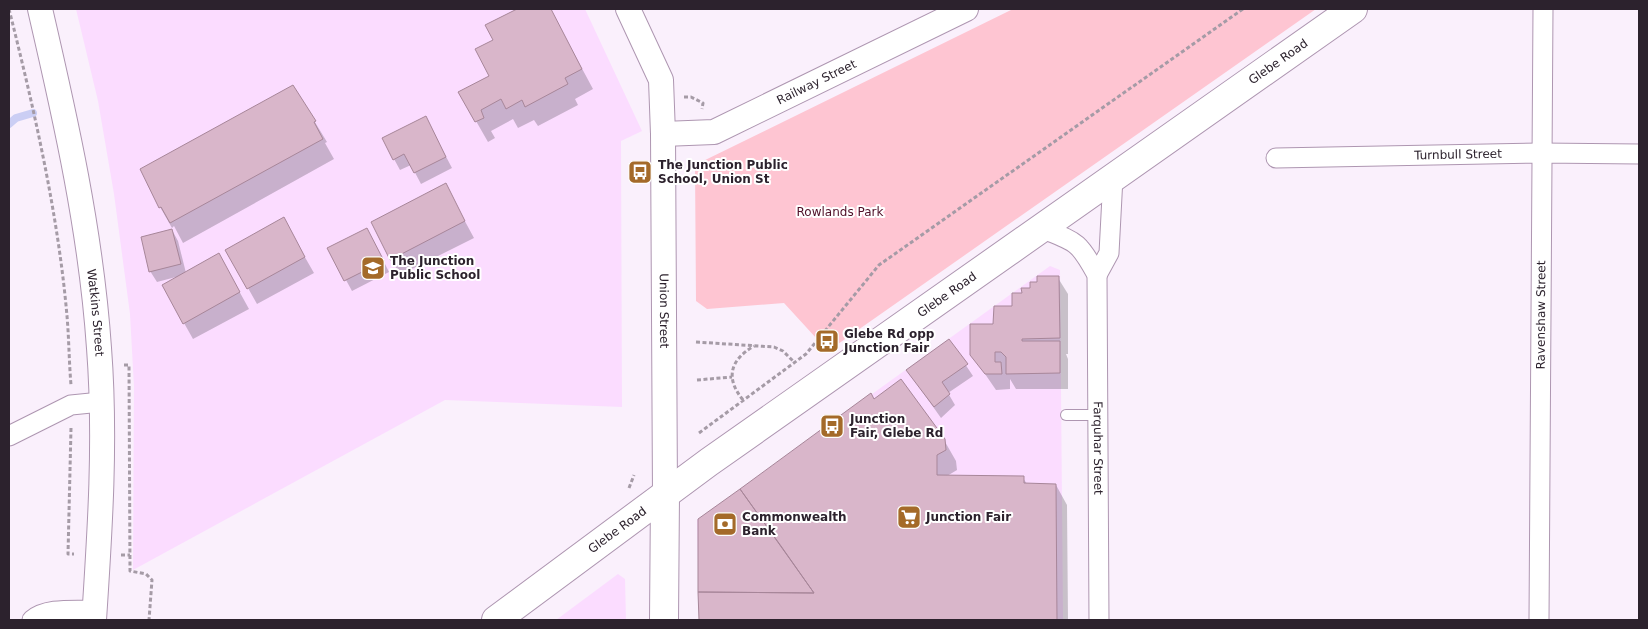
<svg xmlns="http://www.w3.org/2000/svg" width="1648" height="629" viewBox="0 0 1648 629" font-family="'DejaVu Sans',sans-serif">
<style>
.built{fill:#fbdcff}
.green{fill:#fec5d2}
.shadow{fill:#0003}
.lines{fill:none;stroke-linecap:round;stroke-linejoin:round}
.stream{stroke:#cbcef4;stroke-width:8}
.building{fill:#d9b6ca;stroke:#a78699}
.service-casing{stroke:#ae96b1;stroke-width:12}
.minor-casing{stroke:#ae96b1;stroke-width:21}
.tertiary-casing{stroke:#ae96b1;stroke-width:26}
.secondary-casing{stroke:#ae96b1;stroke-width:30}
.path{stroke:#a59ba6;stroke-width:3;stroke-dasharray:4 2.5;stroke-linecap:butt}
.service{stroke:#fff;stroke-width:10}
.minor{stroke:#fff;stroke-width:19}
.tertiary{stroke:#fff;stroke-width:24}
.secondary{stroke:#fff;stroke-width:28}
.labels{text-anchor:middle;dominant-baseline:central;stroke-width:4;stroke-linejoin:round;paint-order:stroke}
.street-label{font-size:12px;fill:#2c222d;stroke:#fff}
.poi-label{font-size:12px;font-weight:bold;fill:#2c222d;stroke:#fff;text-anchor:start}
.park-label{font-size:12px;fill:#4f0f27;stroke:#fff}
</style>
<rect width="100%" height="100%" fill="#faf0fc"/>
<path class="built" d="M76 9H585L642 131 621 141 622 407 445 400 133 570 134 386 130 314 114 194 98 101Z
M1050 266 1060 270 1063 620H699L697 520Z
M618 574 625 579 626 620H556Z"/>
<path class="green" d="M1013 9H1316L828 351 784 303 707 309 696 301 695 165Z"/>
<path class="shadow" d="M519 9H550L593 89 575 99 578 105 538 126 534 120 518 128 513 119 491 131 495 138 488 142 460 93 490 77 495 40 487 26Z
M293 86 327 142 325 143 334 159 183 243 174 226 172 228 147 184Z
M431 128 452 168 421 184 411 165 400 170 394 159Z
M454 201 474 238 400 275 391 259Z
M283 219 314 273 257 304 248 288Z
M172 230 178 241 186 273 228 271 249 309 193 339 184 323 176 277 157 282 150 271Z
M373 240 389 272 352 291 329 249Z
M1058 278 1068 294V354H1066L1068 359V389H1016L1010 379V389L996 390 972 355 995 325 1023 294 1039 283Z
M949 340 973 376 948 393 955 405 941 418 907 370Z
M874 401 944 440 956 461 957 470 947 476 1023 478 1027 484 1056 485 1067 505 1068 620H700V520Z"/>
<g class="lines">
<path class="stream" d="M9 124 16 118 33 113"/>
</g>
<path class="building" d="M517 9H551L582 69 565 78 568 84 525 107 522 100 506 109 501 99 481 110 484 118 475 122 458 92 489 76 475 49 493 40 485 25Z
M293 85 316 121 314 122 323 139 170 223 161 207 159 208 140 169Z
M426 116 446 157 414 173 404 154 393 160 382 138Z
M446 183 465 221 390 260 371 222Z
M284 217 305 257 247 289 225 250Z
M367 228 384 261 344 281 327 248Z
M172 229 181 264 149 272 141 237Z
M219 253 240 292 183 324 162 285Z
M1037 276H1059L1060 338 1022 339V341H1060V373L1006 374V357L1001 352H995V362H1001L1002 374H985L970 355V324H993L994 306H1012V293H1022L1021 288H1030V282H1037Z
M949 339 968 364 942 382 950 394 934 407 906 370Z
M901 379 945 439 946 450 937 455V475L1024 476V483L1056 484 1057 620H699L698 592 814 593 740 489 871 393 874 399Z
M740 489 781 546 814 593 698 592V519Z"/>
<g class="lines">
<g class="service-casing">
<path id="service" d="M1066 415H1097"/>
</g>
<g class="minor-casing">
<g id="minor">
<path id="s1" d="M1276 158 1541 153 1639 154"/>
<path id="s2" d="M1040 228C1076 242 1078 240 1097 275L1099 620"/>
<path d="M1097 275 1109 253 1113 177"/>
<path d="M9 436 71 405 101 402"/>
<path d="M32 620C47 607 76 611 95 610"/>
<path id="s3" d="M1539 620 1543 9"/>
</g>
</g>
<g class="tertiary-casing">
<g id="tertiary">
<path id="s4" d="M40 9C66 121 91 232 99 348 106 438 100 530 94 620"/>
<path id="s5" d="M628 9 661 80 663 134 665 494"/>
<path id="s6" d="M663 134 714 132 966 9"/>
</g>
</g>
<g class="secondary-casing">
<g id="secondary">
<path id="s7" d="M496 620 709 462 1353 9"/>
<path d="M664 620 665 494"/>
</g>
</g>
<path class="path" d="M9 9C34 109 58 213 67 316 69 339 69 362 71 385
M684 97H691L703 103 702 109
M696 342 774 347 783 351 795 363
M124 365H129L130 571 146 574 152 580 149 620
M697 380 732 377
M743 400C725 378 730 360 754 346
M71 428 68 554H74
M699 433 806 354 879 265 1243 9
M629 488 634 475
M121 555H130"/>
<use href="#service" class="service"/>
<use href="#minor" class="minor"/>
<use href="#tertiary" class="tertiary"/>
<use href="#secondary" class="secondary"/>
</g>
<defs>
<g id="bus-square" transform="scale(1.25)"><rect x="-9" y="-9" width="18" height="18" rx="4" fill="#a46a29" stroke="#fff"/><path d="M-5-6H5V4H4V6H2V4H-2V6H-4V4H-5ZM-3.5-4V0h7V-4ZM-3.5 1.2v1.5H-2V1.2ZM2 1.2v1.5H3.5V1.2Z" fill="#fff"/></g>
<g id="school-square" transform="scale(1.25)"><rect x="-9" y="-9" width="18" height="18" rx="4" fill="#a46a29" stroke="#fff"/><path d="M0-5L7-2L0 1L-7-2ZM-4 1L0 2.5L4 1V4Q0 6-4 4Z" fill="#fff"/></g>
<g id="supermarket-square" transform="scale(1.25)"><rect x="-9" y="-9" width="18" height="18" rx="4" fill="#a46a29" stroke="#fff"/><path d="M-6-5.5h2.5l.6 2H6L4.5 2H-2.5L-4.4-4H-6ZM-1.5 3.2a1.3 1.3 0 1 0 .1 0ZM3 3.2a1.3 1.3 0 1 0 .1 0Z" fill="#fff"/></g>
<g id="bank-square" transform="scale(1.25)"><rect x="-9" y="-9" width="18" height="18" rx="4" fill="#a46a29" stroke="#fff"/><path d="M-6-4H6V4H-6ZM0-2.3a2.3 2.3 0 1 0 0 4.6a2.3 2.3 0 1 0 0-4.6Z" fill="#fff"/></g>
</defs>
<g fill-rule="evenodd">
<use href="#bus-square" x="640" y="172"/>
<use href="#school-square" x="373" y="268"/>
<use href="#bus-square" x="827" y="341"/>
<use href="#bus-square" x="832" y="426"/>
<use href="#supermarket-square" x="909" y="517"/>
<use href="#bank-square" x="725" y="524"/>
</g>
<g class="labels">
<g class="street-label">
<text stroke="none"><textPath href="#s7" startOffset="961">Glebe Road</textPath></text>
<text stroke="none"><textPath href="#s6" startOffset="165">Railway Street</textPath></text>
<text stroke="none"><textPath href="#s1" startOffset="182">Turnbull Street</textPath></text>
<text stroke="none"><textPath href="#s7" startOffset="556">Glebe Road</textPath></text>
<text stroke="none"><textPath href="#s5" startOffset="309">Union Street</textPath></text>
<text stroke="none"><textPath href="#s4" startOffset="309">Watkins Street</textPath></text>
<text stroke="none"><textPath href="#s3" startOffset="305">Ravenshaw Street</textPath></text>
<text stroke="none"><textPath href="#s2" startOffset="250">Farquhar Street</textPath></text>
<text stroke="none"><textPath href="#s7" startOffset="151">Glebe Road</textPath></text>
</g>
<g class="poi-label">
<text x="658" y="165">The Junction Public<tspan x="658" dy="14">School, Union St</tspan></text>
<text x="390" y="261">The Junction<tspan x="390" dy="14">Public School</tspan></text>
<text x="844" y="334">Glebe Rd opp<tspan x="844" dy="14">Junction Fair</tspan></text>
<text x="850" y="419">Junction<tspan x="850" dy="14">Fair, Glebe Rd</tspan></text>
<text x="742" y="517">Commonwealth<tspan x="742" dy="14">Bank</tspan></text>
<text x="926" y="517">Junction Fair</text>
</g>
<g class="park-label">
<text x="840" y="212">Rowlands Park</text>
</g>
</g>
<rect width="1648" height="629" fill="none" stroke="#2c222d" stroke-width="20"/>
</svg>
